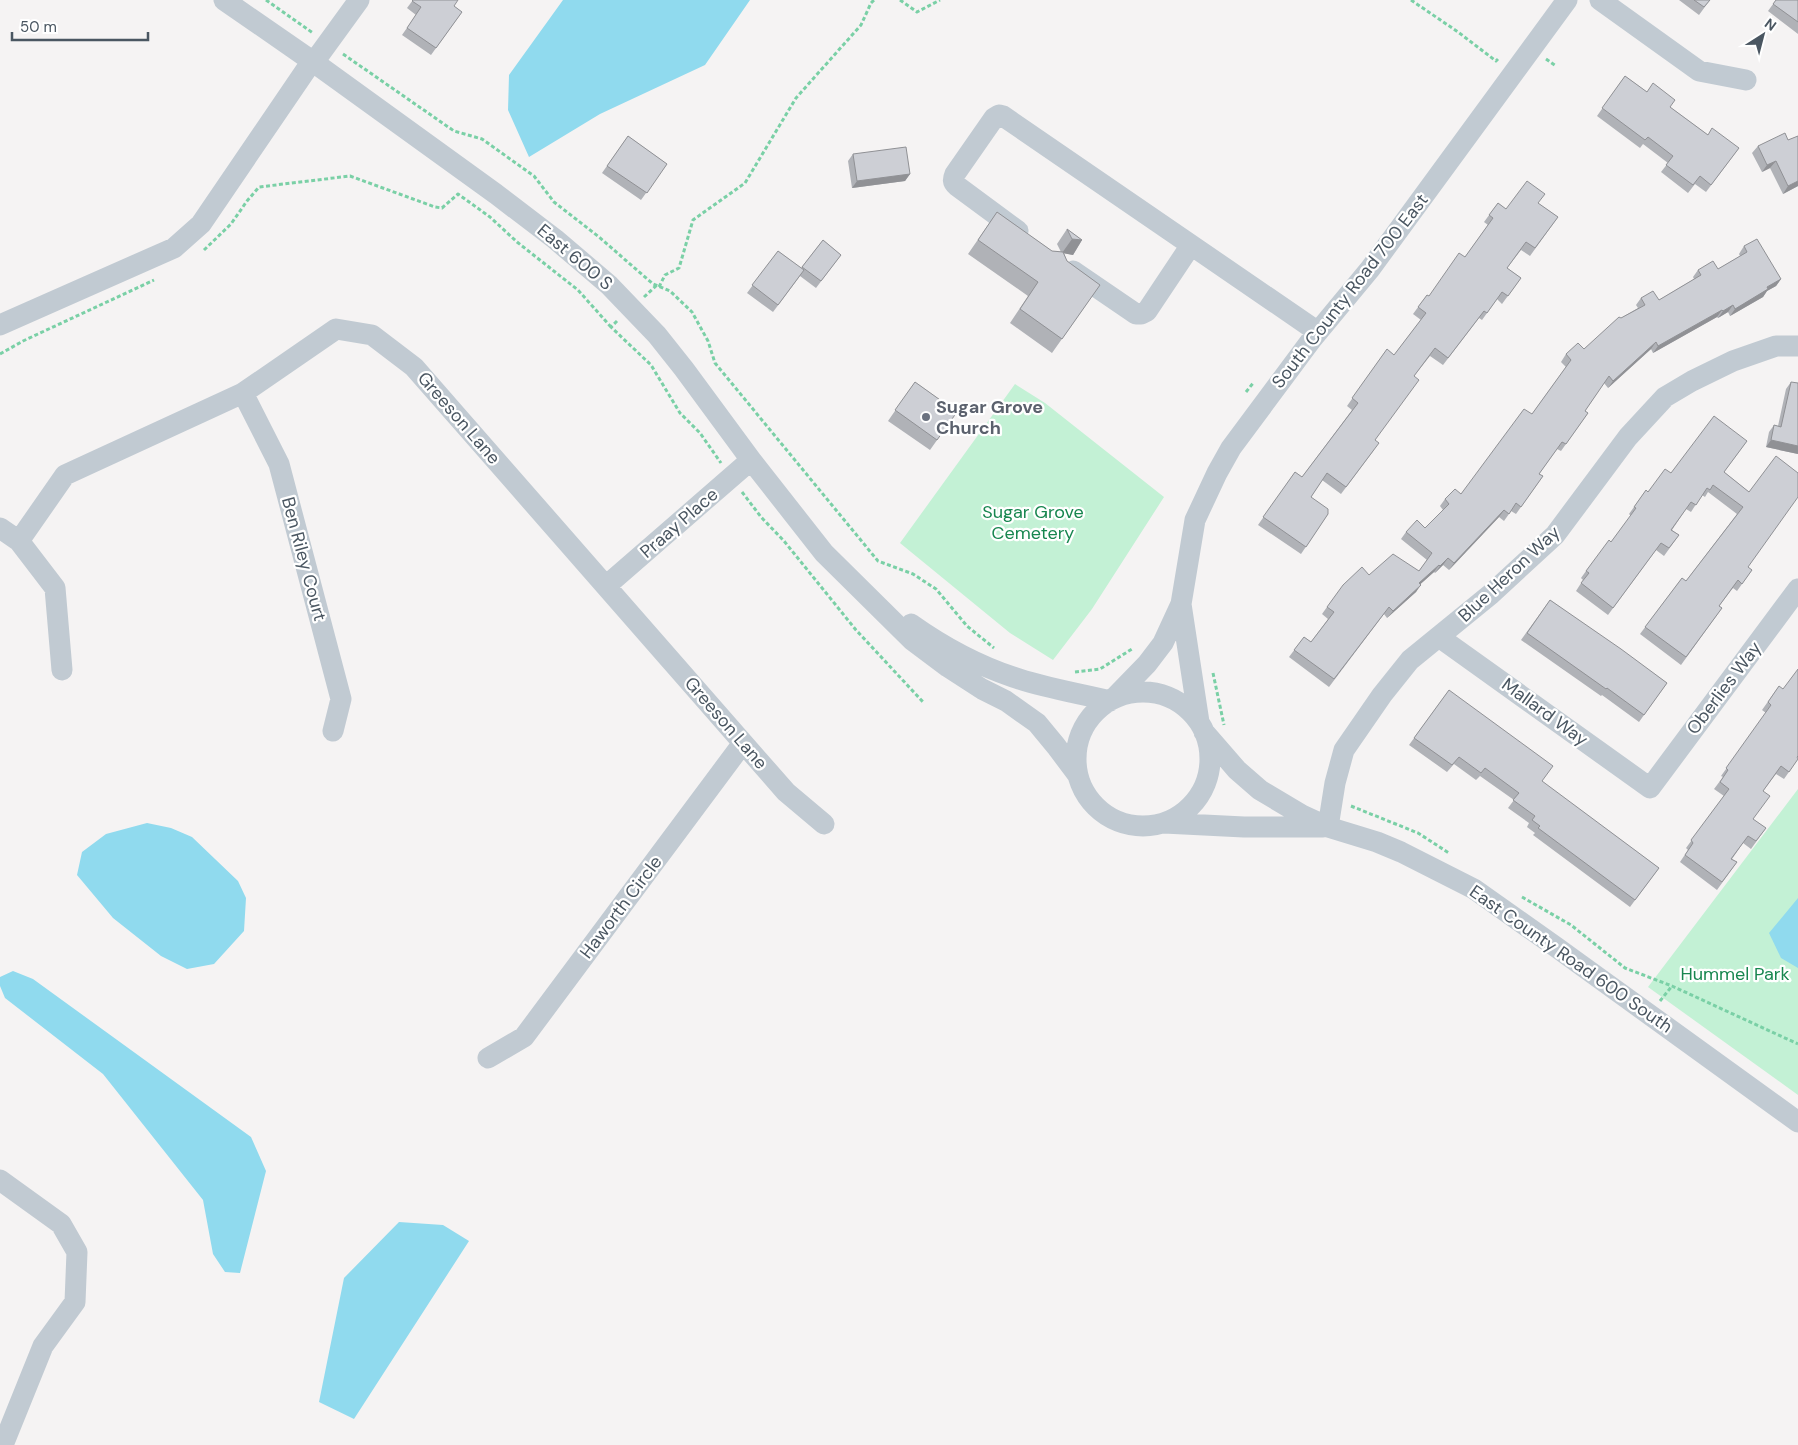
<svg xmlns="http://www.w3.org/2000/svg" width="1798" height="1445" viewBox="0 0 1798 1445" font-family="'DM Sans',sans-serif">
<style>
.green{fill:#c3f1d5}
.water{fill:#90daee}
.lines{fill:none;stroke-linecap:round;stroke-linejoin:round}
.path{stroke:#7ad0a6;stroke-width:3;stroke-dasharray:4 2.5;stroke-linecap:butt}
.minor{stroke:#c1cad2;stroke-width:21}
.wall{fill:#b0b2b7}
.shaded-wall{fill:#909195}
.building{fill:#cdcfd5;stroke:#909195}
.worship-dot{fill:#6b7280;stroke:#fff;stroke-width:2}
.labels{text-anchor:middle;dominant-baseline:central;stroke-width:4.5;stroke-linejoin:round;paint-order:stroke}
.street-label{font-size:18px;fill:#4a5661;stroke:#fff}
.worship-label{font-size:18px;font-weight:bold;fill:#5b616d;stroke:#fff;text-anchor:start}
.park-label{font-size:18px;fill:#17864f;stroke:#fff}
</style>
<rect width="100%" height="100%" fill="#f5f3f3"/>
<path class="green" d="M1015 384 1045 403 1164 497 1092 609 1053 660 1010 633 900 543Z
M1798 789V1095L1648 987Z"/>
<path class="water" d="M563 0H750L705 65 600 114 529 157 508 110 509 75Z
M147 823 171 828 192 837 238 881 246 898 244 931 214 964 187 969 161 956 113 918 77 875 82 852 106 834Z
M1798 898V968L1781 958 1769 933Z
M13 971 33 979 251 1137 266 1171 240 1273 225 1272 213 1254 203 1200 103 1074 5 998 0 986V977Z
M399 1222 443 1225 469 1241 354 1419 319 1402 344 1278Z"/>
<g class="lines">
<path class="path" d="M266 0 313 33
M900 0 917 12 940 0
M1411 0 1458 32 1496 61 1498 59
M343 54 454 131 482 139 534 176 554 202 599 237 653 284 670 291 692 312 708 341 715 363 878 561 913 574 936 589 967 626 994 648
M1546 59 1556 66
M204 250 231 224 247 201 259 187 350 176 435 207 442 208 458 194 490 217 517 242 578 290 611 327
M659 287 665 275 679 268 693 220 745 183 796 98 861 25 871 3 874 0
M644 297 657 285
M617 321 611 327 651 365 680 413 700 433 721 463
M0 354 23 341 154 280
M1246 392 1254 382
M742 492 761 517 784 541 856 630 924 703
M1075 672 1100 669 1132 649
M1213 673 1224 725
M1351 806 1418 833 1449 853
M1522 897 1571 925 1625 968 1672 986 1798 1044
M1660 1001 1672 986"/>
<path class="minor" d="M224 0 312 61 496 194 555 239 609 285 657 335 684 369 751 460 824 553 912 640 948 667 982 689 1006 701 1037 723 1056 746 1077 774
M1600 0 1699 71 1746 80
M314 62 359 0
M1018 231 957 186C952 182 953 179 955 174L994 118 999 115 1003 116 1318 332
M1073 271 1136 314H1141L1147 311 1191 245
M0 325 174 248 201 224 312 61
M243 393 279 464 341 699 333 731
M0 528 19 541 55 588 62 670
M19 541 65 475 243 393 336 329 372 335 414 367 786 792 824 824
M606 586 751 460
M1181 604 1199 722
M911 624C942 646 977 665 1013 677 1044 688 1078 693 1110 701
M1439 637 1650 788 1798 589
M1076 759a67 67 0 1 1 134 0a67 67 0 1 1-134 0Z
M1113 699 1147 664 1163 643 1181 604 1195 520 1217 473 1231 448 1312 339 1370 269 1567 0
M1204 732 1237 770 1260 790 1302 815 1328 827 1377 842 1401 852 1474 889 1556 947 1798 1122
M1164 823 1244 827H1323
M1328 827 1335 783 1344 750 1382 695 1410 660 1491 594 1555 535 1628 437 1665 397 1692 381 1733 361 1776 346H1798
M488 1058 524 1037 743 743
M0 1180 61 1224 77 1252 75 1302 43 1346 3 1445"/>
</g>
<path class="wall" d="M413 0 454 6 462 12 431 55 402 35 416 15 407 8Z
M1679 0H1710L1699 15Z
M1776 0H1798V34L1768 11Z
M1625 76 1647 92 1670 107 1708 135 1739 148 1706 192 1695 184 1688 193 1661 172 1668 163 1643 144 1640 148 1597 116Z
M628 136 667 164 641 200 602 173Z
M1798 136V186L1783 194 1770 168 1762 172 1752 153 1758 146 1788 140Z
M853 154 910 174 905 181 852 188 848 161Z
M1498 203 1506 209 1538 203 1558 217 1530 256 1521 250 1507 268 1521 278 1502 304 1497 299 1482 320 1479 318 1443 365 1430 356 1414 376 1375 440 1374 450 1341 494 1322 480 1311 497 1328 514 1301 554 1258 525 1295 472 1302 477 1352 410 1347 406 1387 349 1394 355 1421 320 1413 314 1427 295 1429 296 1465 257 1488 225 1484 222Z
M997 212 1052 251 1061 252 1057 244 1067 229 1082 240 1073 255 1064 253 1067 261 1100 285 1052 353 1010 323 1028 296 968 254Z
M823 240 841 255 816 288 800 276 773 312 747 293 778 251 801 268Z
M1744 246 1781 279 1776 286 1767 291 1763 297 1730 316 1728 312 1718 318 1717 317 1653 353 1651 349 1608 388 1604 383 1585 411 1588 413 1561 451 1557 449 1539 474 1543 476 1516 514 1511 511 1504 521 1499 517 1449 570 1443 565 1435 573 1434 572 1420 584 1416 592 1387 618 1384 614 1329 687 1289 657 1304 637 1311 642 1328 619 1322 614 1327 607 1369 575 1419 571 1427 560 1401 539 1406 532 1425 528 1443 510 1440 506 1445 499 1461 494 1532 414 1566 367 1561 362 1566 354 1584 349 1621 318 1638 308 1636 305 1641 298 1659 300 1694 279 1693 277 1698 270 1718 269 1740 256 1739 254Z
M915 382 957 412 930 450 888 421Z
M1791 382 1798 454 1766 447 1769 432 1774 425 1778 426 1786 389Z
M1747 441 1724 472 1749 492 1748 567 1752 570 1737 591 1733 588 1719 606 1722 608 1681 665 1640 634 1682 578 1686 581 1737 514 1708 492 1705 497 1702 495 1691 512 1686 509 1672 530 1679 535 1664 556 1656 550 1608 615 1576 591 1583 580 1581 578 1586 571 1611 542 1631 516 1629 514 1646 490 1648 492 1671 473Z
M1550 600 1667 683 1639 722 1602 695 1601 696 1521 640Z
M1779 686 1798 759 1784 779 1776 774 1763 791 1753 819 1766 828 1751 849 1743 843 1732 859 1737 862 1717 890 1680 862 1688 850 1686 848 1724 796 1714 789 1723 777 1721 776 1766 713 1762 710Z
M1449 690 1542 782 1659 868 1630 907 1533 835 1535 833 1527 827 1529 823 1508 808 1514 800 1480 776 1476 780 1454 764 1447 772 1409 745Z"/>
<path class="shaded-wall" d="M1776 161 1770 168 1762 172 1767 165Z
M910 174 905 181 852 188 857 181Z
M1798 181V186L1783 194 1788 186Z
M1072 239 1082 240 1073 255 1062 253Z
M1781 279 1776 286 1767 291 1763 297 1730 316 1735 309 1767 287Z
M1733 305 1728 312 1718 318 1723 311Z
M1722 310 1717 317 1653 353 1658 346Z
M1656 342 1651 349 1608 388 1613 381Z
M1771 440 1798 446V454L1766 447Z
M1504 510 1499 517 1449 570 1454 563Z
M1448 558 1443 565 1435 573 1440 566Z
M1439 565 1434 572 1414 590 1419 583Z
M1421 585 1416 592 1387 618 1393 611Z"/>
<path class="building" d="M413 0H458L454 6 462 12 436 48 407 28 421 7 412 1Z
M1694 0H1710L1704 7Z
M1776 0H1798V22L1773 4Z
M1625 76 1647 92 1653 83 1675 100 1670 107 1708 135 1712 128 1739 148 1711 185 1700 176 1693 185 1666 165 1673 156 1648 137 1645 140 1602 108Z
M1785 133 1788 140 1798 136V181L1788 186 1776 161 1767 165 1758 146Z
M628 136 667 164 647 193 607 166Z
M906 147 910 174 857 181 853 154Z
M1527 181 1545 194 1538 203 1558 217 1535 248 1526 242 1507 268 1521 278 1508 296 1502 292 1487 313 1484 311 1448 358 1435 348 1414 376 1419 380 1375 440 1379 443 1346 487 1327 473 1311 497 1328 509V514L1306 547 1263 517 1295 472 1302 477 1358 403 1352 398 1387 349 1394 355 1426 313 1418 307 1427 295 1429 296 1459 253 1465 257 1493 218 1489 215 1498 203 1506 209Z
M997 212 1052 251 1063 252 1067 261 1100 285 1062 339 1020 309 1038 282 978 240Z
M1067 229 1082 240 1072 239Z
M1757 239 1781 279 1767 287 1768 289 1735 309 1733 305 1723 311 1722 310 1658 346 1656 342 1613 381 1609 376 1585 411 1588 413 1566 444 1562 442 1539 474 1543 476 1521 507 1516 503 1509 514 1504 510 1454 563 1448 558 1440 566 1439 565 1419 583 1421 585 1393 611 1389 607 1334 679 1294 650 1304 637 1311 642 1334 612 1327 607 1343 585 1362 567 1369 575 1393 554 1419 571 1432 553 1406 532 1417 520 1425 528 1449 504 1445 499 1455 489 1461 494 1524 409 1532 414 1571 360 1566 354 1578 343 1584 349 1619 317 1621 318 1645 305 1641 298 1653 291 1659 300 1701 275 1698 270 1713 261 1718 269 1747 252 1744 246Z
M823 240 841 255 821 281 802 267Z
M778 251 804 270 778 305 752 285Z
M915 382 957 412 937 440 895 410Z
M1791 382 1798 383V446L1771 440 1774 425 1781 427Z
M1714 416 1747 441 1724 472 1749 492 1776 456 1798 473V497L1748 567 1752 570 1742 584 1738 580 1719 606 1722 608 1686 657 1645 627 1682 578 1686 581 1743 507 1713 485 1710 490 1707 488 1696 505 1691 502 1671 530 1679 535 1669 548 1661 543 1613 608 1581 583 1589 573 1586 571 1609 540 1611 542 1636 508 1634 507 1646 490 1648 492 1665 469 1671 473Z
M1550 600 1621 649 1667 683 1644 715 1607 688 1606 689 1527 633Z
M1798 669V756L1797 757 1798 759 1789 772 1781 766 1763 791 1770 796 1753 819 1766 828 1756 841 1748 836 1731 859 1737 862 1722 882 1685 855 1693 843 1691 840 1729 789 1720 782 1728 770 1726 768 1771 705 1768 702 1779 686 1783 689Z
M1449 690 1553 766 1542 781 1659 868 1635 900 1538 828 1540 826 1532 820 1535 816 1513 800 1519 793 1485 768 1481 773 1459 757 1452 765 1414 738Z"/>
<circle class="worship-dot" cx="926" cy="417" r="5"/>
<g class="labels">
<g class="street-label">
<text transform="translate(575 257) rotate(40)">East 600 S</text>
<text transform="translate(1350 291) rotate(-52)">South County Road 700 East</text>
<text transform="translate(459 418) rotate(49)">Greeson Lane</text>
<text transform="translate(679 523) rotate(-41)">Praay Place</text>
<text transform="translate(304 559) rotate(75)">Ben Riley Court</text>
<text transform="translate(1509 574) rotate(-43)">Blue Heron Way</text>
<text transform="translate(1724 688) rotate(-53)">Oberlies Way</text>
<text transform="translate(1545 712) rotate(36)">Mallard Way</text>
<text transform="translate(726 723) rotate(49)">Greeson Lane</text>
<text transform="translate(621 907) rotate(-53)">Haworth Circle</text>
<text transform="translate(1571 959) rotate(35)">East County Road 600 South</text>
</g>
<g class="worship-label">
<text x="936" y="407">Sugar Grove<tspan x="936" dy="21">Church</tspan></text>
</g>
<g class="park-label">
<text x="1033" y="512">Sugar Grove<tspan x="1033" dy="21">Cemetery</tspan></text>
<text x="1735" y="974">Hummel Park</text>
</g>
</g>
<g transform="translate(1763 35) rotate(36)" stroke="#ffffff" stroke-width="4" paint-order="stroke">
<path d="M0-4L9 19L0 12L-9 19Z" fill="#4a5661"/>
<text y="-8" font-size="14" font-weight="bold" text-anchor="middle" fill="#4a5661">N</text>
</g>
<path d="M12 32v8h136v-8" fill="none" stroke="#4a5661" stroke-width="2.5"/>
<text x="20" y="32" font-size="15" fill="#4a5661" stroke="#ffffff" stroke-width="4" paint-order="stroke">50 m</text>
</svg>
